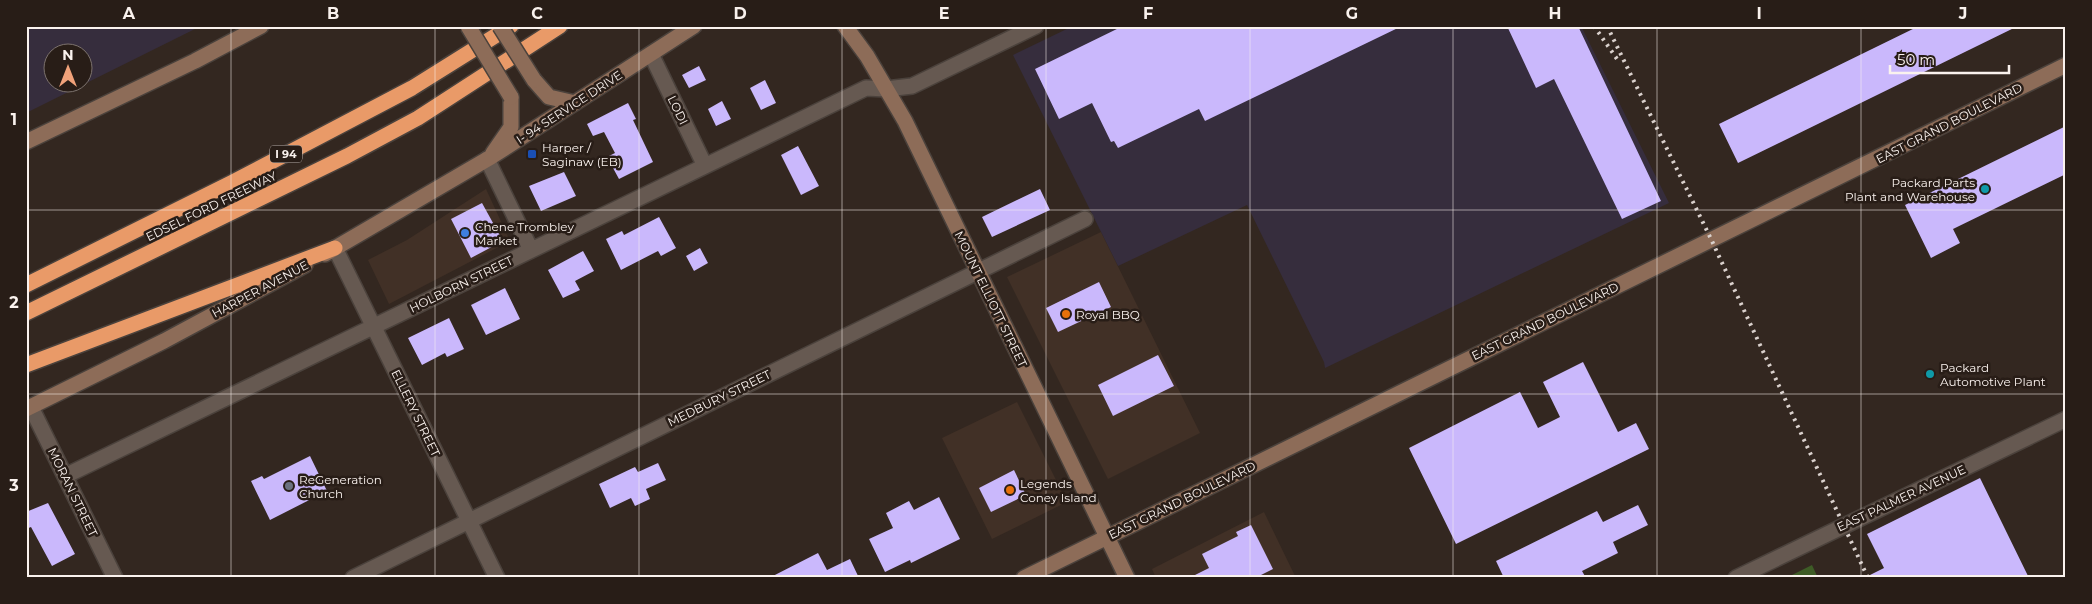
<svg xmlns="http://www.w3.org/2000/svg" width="2092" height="604" viewBox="0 0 2092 604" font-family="Montserrat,sans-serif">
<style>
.built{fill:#413026}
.industrial{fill:#362d3d;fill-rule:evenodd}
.green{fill:#3e5c26}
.building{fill:#cab8fc}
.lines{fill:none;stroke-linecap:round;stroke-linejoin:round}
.street-casing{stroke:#4b423c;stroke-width:18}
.secondary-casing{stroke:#4b423c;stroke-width:18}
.highway-casing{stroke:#4b423c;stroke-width:18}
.street{stroke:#665951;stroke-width:15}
.secondary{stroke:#8d6c58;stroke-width:15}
.highway{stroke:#e99a68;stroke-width:15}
.rail{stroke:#dad1cd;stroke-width:4;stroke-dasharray:2.5 5;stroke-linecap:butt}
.secondary-bridge-casing{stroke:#4b423c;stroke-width:18;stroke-linecap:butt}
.secondary-bridge{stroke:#8d6c58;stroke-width:15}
.grid{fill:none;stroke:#faf2ee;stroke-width:1;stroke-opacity:0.55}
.transit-dot{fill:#1a4fb4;stroke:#281d17;stroke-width:2}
.culture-dot{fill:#0f9aa8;stroke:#281d17;stroke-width:2}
.shop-dot{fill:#3f7fe0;stroke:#281d17;stroke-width:2}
.food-dot{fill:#e8710a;stroke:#281d17;stroke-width:2}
.worship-dot{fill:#6b7280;stroke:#281d17;stroke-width:2}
.labels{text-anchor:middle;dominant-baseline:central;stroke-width:5;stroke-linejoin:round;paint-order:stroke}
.shield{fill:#281d17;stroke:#bbb2ae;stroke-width:1}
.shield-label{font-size:11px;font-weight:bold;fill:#faf2ee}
.street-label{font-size:12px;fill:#faf2ee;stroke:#281d17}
.poi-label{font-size:12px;fill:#faf2ee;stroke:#281d17;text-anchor:start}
.neatline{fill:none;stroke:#faf2ee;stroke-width:2}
.grid-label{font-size:16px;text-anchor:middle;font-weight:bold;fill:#faf2ee}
</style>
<rect width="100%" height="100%" fill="#332720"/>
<path class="built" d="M486 189 510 241 389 304 368 260 407 240Z
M1101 232 1200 433 1108 479 1007 277Z
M1017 402 1067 502 992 539 942 438Z
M1264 512 1296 578H1156L1152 569Z"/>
<path class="industrial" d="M26 26H201L26 113ZM52 52H82V82H52Z
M1073 26H1581L1669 203 1325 368 1324 362 1247 205 1118 266 1013 55Z"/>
<path class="green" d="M1812 565 1818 578H1786Z"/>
<path class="building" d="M1123 26H1402L1205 121 1199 109 1118 148 1114 141 1111 142 1092 103 1059 119 1035 69Z
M1507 26H1578L1661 201 1622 219 1554 79 1536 88Z
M1919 26H2018L1738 163 1719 124Z
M699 66 706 80 689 88 682 75Z
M765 80 776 103 761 110 750 88Z
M722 101 731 119 716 126 708 109Z
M628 103 636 119 633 120 653 162 619 179 607 157 615 153 604 132 593 136 587 124Z
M2066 126V174L1953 229 1960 243 1931 258 1905 205Z
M798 146 819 186 801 195 781 155Z
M564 172 576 196 541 211 529 186Z
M1040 189 1050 210 992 237 982 217Z
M482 203 503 241 471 258 451 219Z
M659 217 676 248 661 256 658 251 621 270 606 239 622 231 624 235Z
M700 248 708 263 694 271 686 256Z
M583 251 594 271 575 281 580 290 563 298 548 270Z
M1099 282 1111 307 1058 332 1046 308Z
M505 288 520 319 486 335 471 305Z
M449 318 464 349 447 357 445 353 422 365 408 338Z
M1158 355 1174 386 1113 416 1098 385Z
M1583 362 1618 432 1636 423 1649 449 1456 544 1409 448 1520 392 1538 428 1560 417 1543 382Z
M310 456 327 491 270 520 251 481 262 476 264 479Z
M658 463 666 480 646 489 650 499 635 506 631 498 610 508 599 484 635 467 638 472Z
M1014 470 1026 495 991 512 979 488Z
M1980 478 2029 578H1864L1884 568 1867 534Z
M939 497 960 539 911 563 910 560 885 572 869 539 893 528 886 513 909 501 914 510Z
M48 503 75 554 52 566 31 527 26 529V512Z
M1638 505 1648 525 1613 542 1618 553 1582 571 1586 578H1504L1496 561 1597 511 1603 522Z
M1251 525 1273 569 1255 578H1189L1209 568 1202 554 1238 536 1236 532Z
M818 553 827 570 850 559 859 578H769Z"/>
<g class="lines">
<g class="street-casing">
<path id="street" d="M651 54 705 166
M487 159 531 250
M335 248 497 578
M31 407 115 578
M65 476 866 88 886 89 912 86 1036 26
M353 578 1085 219
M1736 578 2066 419"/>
</g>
<g class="secondary-casing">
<path id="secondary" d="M845 26 867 56 905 121 1127 578
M534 80 549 97 575 103
M26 142 195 61 261 26
M493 153 511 127V97
M325 254 491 157 694 26
M26 409 164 341 305 265
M1024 578 2066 65"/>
</g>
<g class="highway-casing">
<path id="highway" d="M26 285 231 183 412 88 511 26
M26 313 347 156 418 118 560 26
M26 365 335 248"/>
</g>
<use href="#street" class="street"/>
<use href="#secondary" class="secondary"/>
<use href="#highway" class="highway"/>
<path class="rail" d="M1594 26 1617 59
M1607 26 1711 239 1868 578"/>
<g class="secondary-bridge-casing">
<path id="secondary-bridge" d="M468 26 511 97
M500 26 534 80"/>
</g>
<use href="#secondary-bridge" class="secondary-bridge"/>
</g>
<path class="grid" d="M231 26V578M435 26V578M639 26V578M842 26V578M1046 26V578M1250 26V578M1453 26V578M1657 26V578M1861 26V578M26 210H2066M26 394H2066"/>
<rect class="transit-dot" x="527" y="149" width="10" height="10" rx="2.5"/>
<g class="culture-dot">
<circle cx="1985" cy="189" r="5"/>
<circle cx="1930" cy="374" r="5"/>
</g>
<circle class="shop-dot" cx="465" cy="233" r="5"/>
<g class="food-dot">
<circle cx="1066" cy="314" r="5"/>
<circle cx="1010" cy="490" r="5"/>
</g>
<circle class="worship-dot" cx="289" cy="486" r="5"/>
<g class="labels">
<rect class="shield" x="270" y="145.5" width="32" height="17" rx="4"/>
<g class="shield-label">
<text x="286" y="154">I 94</text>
</g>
<g class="street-label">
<text transform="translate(569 107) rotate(-33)">I- 94 SERVICE DRIVE</text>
<text transform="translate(678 110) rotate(64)">LODI</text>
<text transform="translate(1949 123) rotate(-27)">EAST GRAND BOULEVARD</text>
<text transform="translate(211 206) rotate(-26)">EDSEL FORD FREEWAY</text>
<text transform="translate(461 284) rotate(-26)">HOLBORN STREET</text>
<text transform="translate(260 289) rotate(-28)">HARPER AVENUE</text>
<text transform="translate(991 299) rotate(64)">MOUNT ELLIOTT STREET</text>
<text transform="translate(1545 321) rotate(-26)">EAST GRAND BOULEVARD</text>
<text transform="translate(719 398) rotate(-26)">MEDBURY STREET</text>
<text transform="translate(416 413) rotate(64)">ELLERY STREET</text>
<text transform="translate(73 492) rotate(64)">MORAN STREET</text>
<text transform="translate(1901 498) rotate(-25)">EAST PALMER AVENUE</text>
<text transform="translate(1182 500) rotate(-26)">EAST GRAND BOULEVARD</text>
</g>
<g class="poi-label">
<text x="542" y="147">Harper /<tspan x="542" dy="14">Saginaw (EB)</tspan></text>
<text x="1975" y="182" text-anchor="end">Packard Parts<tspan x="1975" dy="14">Plant and Warehouse</tspan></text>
<text x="475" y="226">Chene Trombley<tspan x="475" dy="14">Market</tspan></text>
<text x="1076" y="314">Royal BBQ</text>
<text x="1940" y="367">Packard<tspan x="1940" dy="14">Automotive Plant</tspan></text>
<text x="299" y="479">ReGeneration<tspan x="299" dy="14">Church</tspan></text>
<text x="1020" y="483">Legends<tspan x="1020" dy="14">Coney Island</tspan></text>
</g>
</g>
<rect width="2092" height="604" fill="none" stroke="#281d17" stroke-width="55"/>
<g transform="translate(68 68)"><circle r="24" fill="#281d17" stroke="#7c726d"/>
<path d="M0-4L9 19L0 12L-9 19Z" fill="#f0a27a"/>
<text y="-8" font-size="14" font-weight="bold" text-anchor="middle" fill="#faf2ee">N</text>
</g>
<path d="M1890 65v8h119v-8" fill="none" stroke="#faf2ee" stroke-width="2.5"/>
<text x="1897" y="65" font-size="15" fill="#faf2ee" stroke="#281d17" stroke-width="4" paint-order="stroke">50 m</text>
<rect x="28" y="28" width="2036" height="548" class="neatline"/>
<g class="grid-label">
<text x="129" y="19">A</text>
<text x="333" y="19">B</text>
<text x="537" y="19">C</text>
<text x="740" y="19">D</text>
<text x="944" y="19">E</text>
<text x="1148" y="19">F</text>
<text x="1352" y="19">G</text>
<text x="1555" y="19">H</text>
<text x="1759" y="19">I</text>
<text x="1963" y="19">J</text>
<text x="14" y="125">1</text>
<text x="14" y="308">2</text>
<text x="14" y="491">3</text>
</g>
</svg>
